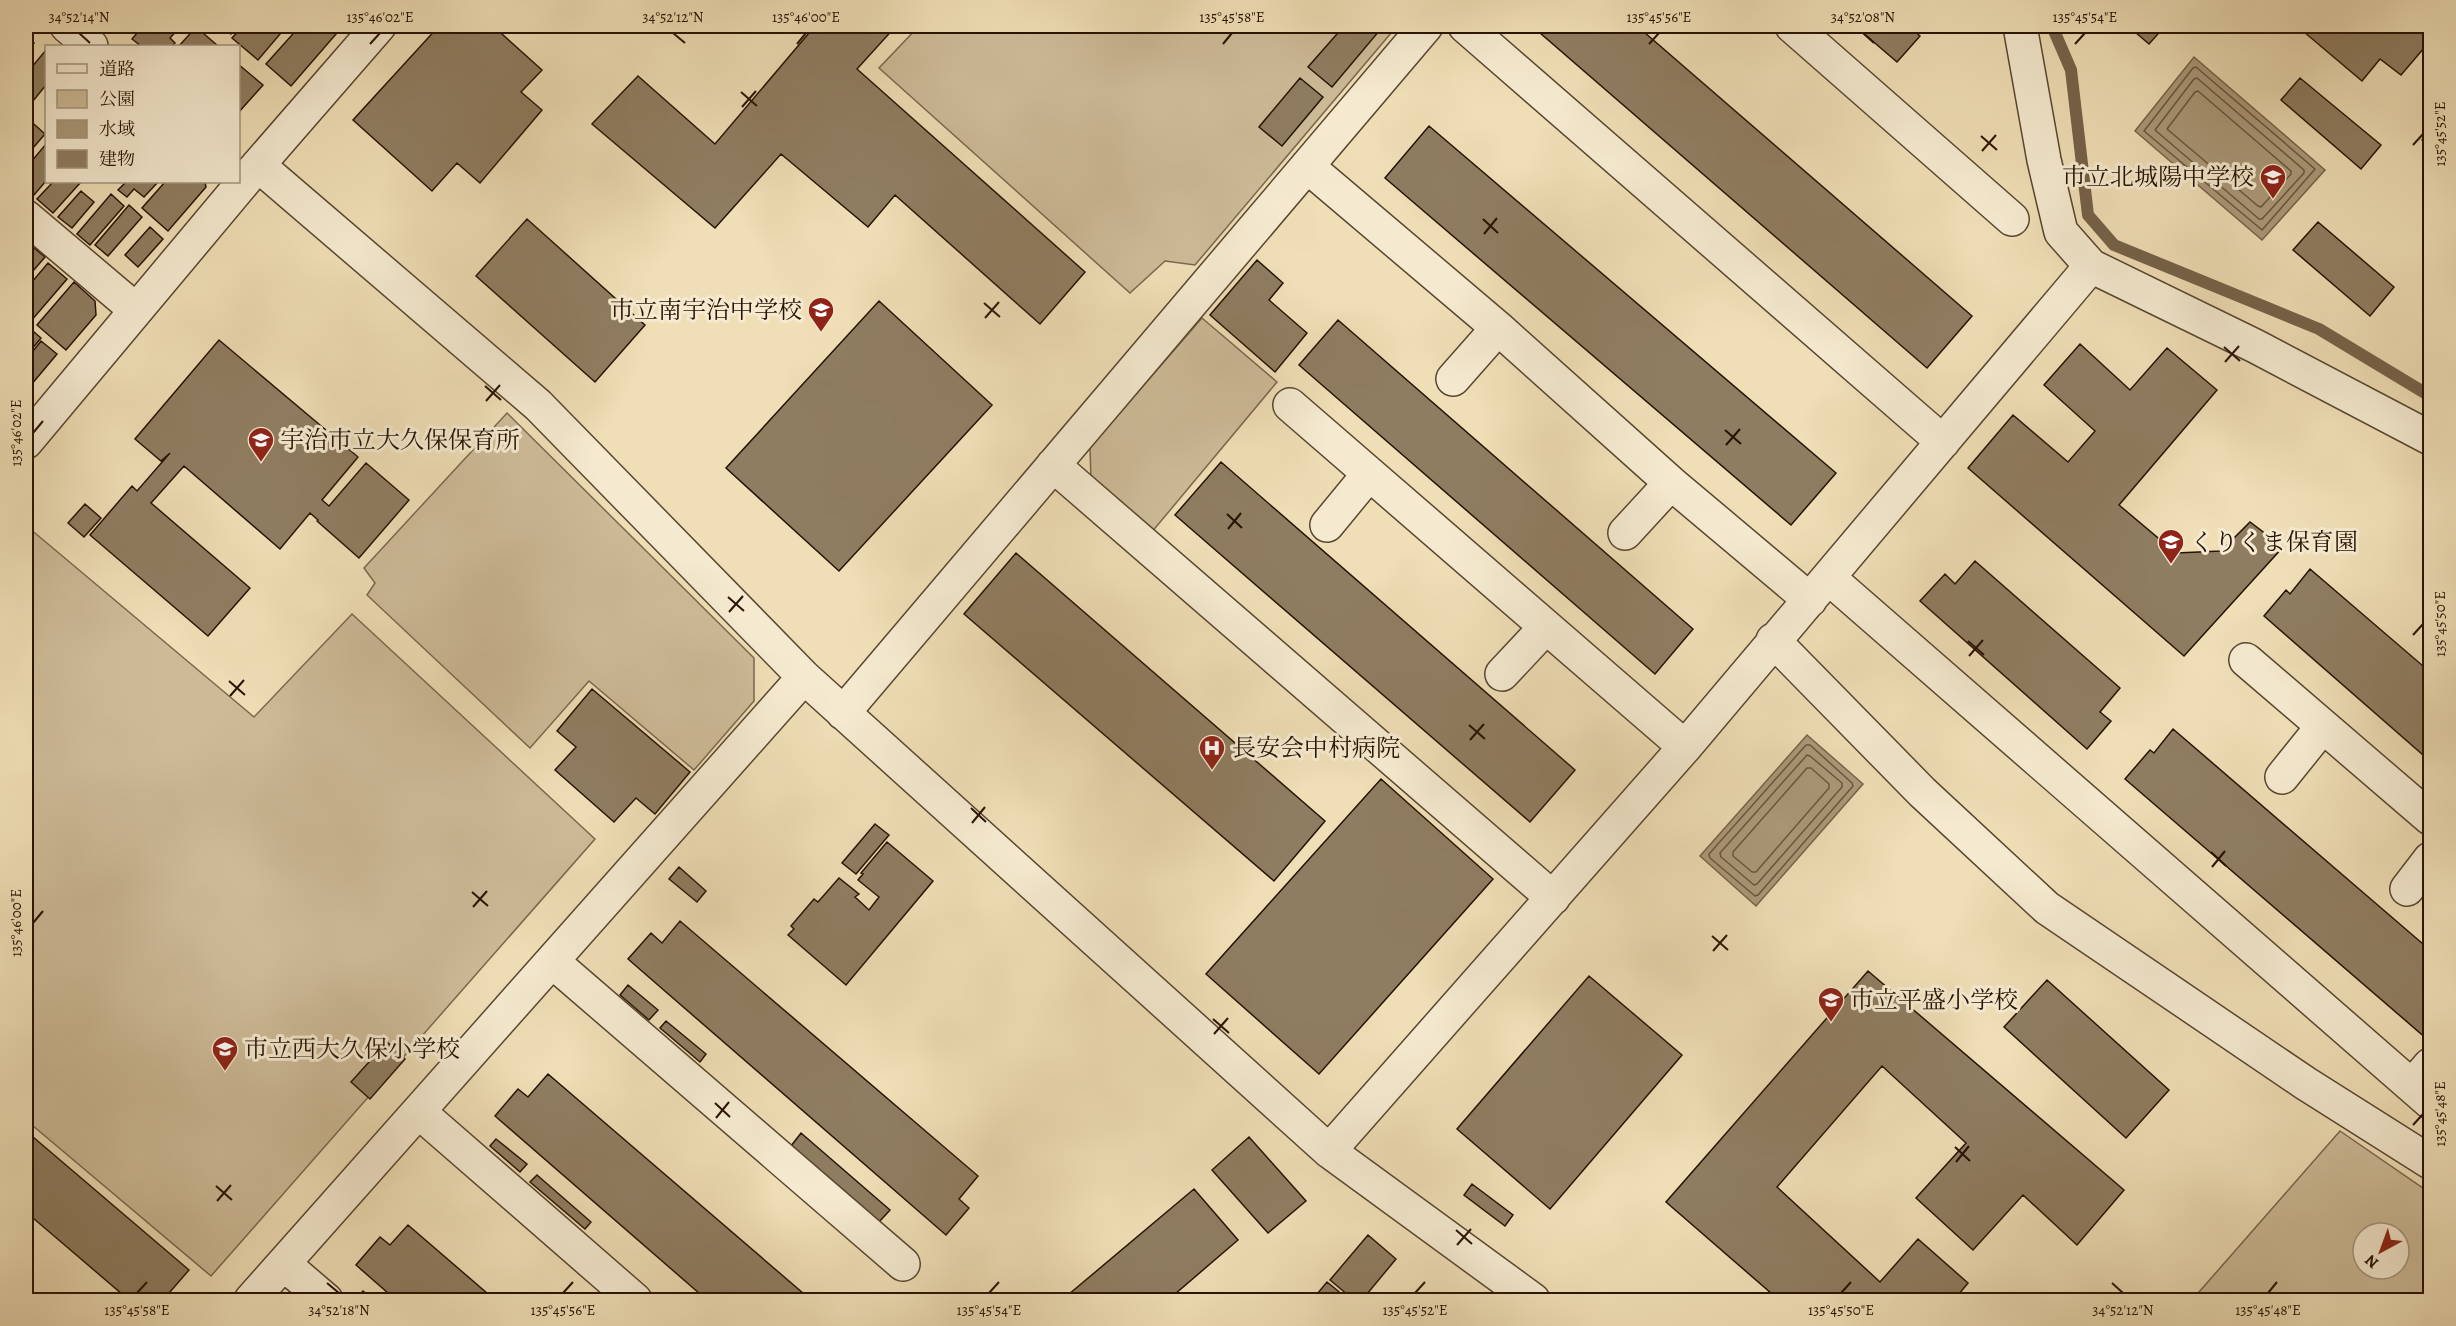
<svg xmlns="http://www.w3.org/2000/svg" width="2456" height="1326" viewBox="0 0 2456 1326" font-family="Alegreya,'Noto Serif JP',serif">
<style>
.green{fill:#cdbb98;stroke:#7a674e;stroke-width:1.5;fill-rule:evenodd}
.water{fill:#ab9979;stroke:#76634a;stroke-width:1.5}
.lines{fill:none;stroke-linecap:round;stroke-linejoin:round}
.shore{stroke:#69563e;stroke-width:1.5}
.stream{stroke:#76634a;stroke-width:12}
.building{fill:#8f7d61;stroke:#271304;stroke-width:1.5}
.minor-casing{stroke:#594630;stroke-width:36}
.minor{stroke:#f5ead0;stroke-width:33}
.ticks{fill:none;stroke:#271304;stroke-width:2}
.labels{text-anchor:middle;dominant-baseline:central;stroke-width:6;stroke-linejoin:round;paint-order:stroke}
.poi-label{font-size:24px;fill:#271304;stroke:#f5ead0;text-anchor:start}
.neatline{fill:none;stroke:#271304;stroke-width:2}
.ticks-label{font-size:15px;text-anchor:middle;fill:#271304}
</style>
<rect width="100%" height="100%" fill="#efdeb6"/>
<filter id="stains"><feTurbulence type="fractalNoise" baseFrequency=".00333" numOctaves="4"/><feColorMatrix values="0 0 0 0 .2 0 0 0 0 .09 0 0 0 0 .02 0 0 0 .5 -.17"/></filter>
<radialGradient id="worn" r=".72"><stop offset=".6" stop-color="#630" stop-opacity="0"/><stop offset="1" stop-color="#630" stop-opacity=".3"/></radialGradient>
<path class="green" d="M919 26H1397L1195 265 1165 261 1130 293 879 68Z
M1202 318 1277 382 1151 533 1091 481 1090 447Z
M507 413 754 658V701L694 770 589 681 530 748 367 595 375 583 364 568Z
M29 528 254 717 352 614 595 839 211 1276 26 1120V531Z
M2340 1131 2430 1193V1300H2192ZM2363 1233H2399V1269H2363Z"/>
<path class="water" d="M2194 57 2325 170 2262 240 2135 131Z
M1807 735 1863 784 1756 906 1700 856Z"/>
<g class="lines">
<path class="shore" d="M2196 67 2315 169 2262 230 2144 131 2193 68Z
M2197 78 2304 170V173L2262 219H2259L2155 130 2194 79Z
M2198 91 2291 171V174L2261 207 2258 206 2167 129 2195 92Z
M1806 745H1810L1852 783 1853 786 1758 895 1755 896 1710 858 1709 854Z
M1807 755 1810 756 1842 783V787L1757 884 1754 885 1721 857 1720 853Z
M1807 768H1811L1829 784V788L1756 872H1752L1733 856V852Z"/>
<path class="stream" d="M2052 26 2071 70 2088 215 2114 245 2319 329 2430 396"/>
</g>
<path class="building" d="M143 26H181L170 38 175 43 172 46H141L132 39Z
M221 26H238L231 34Z
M243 26H284L286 27 258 60 232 38Z
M300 26H343L291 86 266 64Z
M439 26H493L542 70 521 92 542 110 480 183 457 163 432 191 353 120Z
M801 26H896L857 69 1085 272 1040 324 895 195 868 227 781 154 715 228 592 124 638 76 715 144 809 33Z
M1344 26H1374L1380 30 1332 87 1308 67Z
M1532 26H1637L1972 316 1927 368Z
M1855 26H1909L1920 36 1897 62Z
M2128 26H2165L2149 44Z
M2297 26H2430V41L2401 75 2380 59 2362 81Z
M196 27 218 46H179Z
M26 36 34 43 26 52Z
M46 50V85L33 101 26 95V74Z
M238 64 263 85 238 113Z
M1300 78 1323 97 1282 146 1259 127Z
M2300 78 2381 145 2361 169 2281 100Z
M26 117 45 134 26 156Z
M1429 126 1836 473 1791 525 1385 178Z
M2430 130V147L2422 140Z
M46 144V181L34 195 26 188V168Z
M53 182H81L53 213 37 199Z
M126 182H158L144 197 134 189 127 197 118 190Z
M165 182H205L206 187 168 231 142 208Z
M81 191 94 202 72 228 58 217Z
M111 194 124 206 90 245 77 234Z
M129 205 142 217 108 256 95 245Z
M527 219 645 325 595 382 476 276Z
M2318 222 2394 287 2370 316 2293 250Z
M150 227 163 239 138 267 125 255Z
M28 243 45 257 26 279V246Z
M1257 260 1283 283 1269 300 1307 333 1275 372 1210 315Z
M48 263 67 279 31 321 26 317V289Z
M74 282 95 301 96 315 66 350 37 325Z
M879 301 992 405 839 571 726 468Z
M1338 320 1693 629 1655 674 1299 365Z
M26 325 41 338 26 356Z
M219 340 358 457 322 500 329 506 366 463 409 500 359 558 317 521 318 520 310 513 280 549 184 466 151 503 250 588 208 636 90 535 132 486 137 491 170 453 161 461 135 439Z
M41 341 57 354 26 391V360Z
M2080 344 2130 390 2167 348 2217 390 2119 505 2176 553 2221 551 2250 522 2283 547 2184 656 1968 468 2013 415 2068 462 2095 431 2044 385Z
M1221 462 1575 770 1530 822 1175 515Z
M85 504 101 518 84 537 68 523Z
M1016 553 1325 821 1274 881 964 614Z
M1975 561 2120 688 2100 712 2111 721 2087 749 1920 601 1945 574 1955 584Z
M2310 569 2430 672V761L2264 616 2286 590 2290 594Z
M592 689 690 772 655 814 636 798 614 822 555 770 576 747 557 731Z
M2173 729 2430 950V1034L2427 1039 2125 779 2150 750 2154 753Z
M1381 779 1493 879 1319 1074 1206 974Z
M875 824 889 835 856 874 842 863Z
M887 842 933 881 846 985 788 935 794 929 791 926 814 899 818 902 839 878 859 894 855 897 869 910 879 897 858 880 863 874 861 873Z
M679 867 706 891 697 902 669 879Z
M680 921 978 1176 959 1199 969 1208 946 1235 628 959 651 933 662 943Z
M1868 971 2124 1190 2077 1245 2023 1195 1973 1250 1916 1198 1966 1143 1882 1066 1777 1187 1880 1282 1918 1239 1968 1283 1954 1300H1779L1666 1202Z
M1589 976 1682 1055 1550 1209 1457 1129Z
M2047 980 2169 1090 2126 1138 2004 1027Z
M628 985 658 1010 649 1020 620 995Z
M666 1021 706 1054 700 1062 660 1028Z
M387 1042 405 1059 370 1099 351 1082Z
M548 1074 811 1300H707L495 1116 518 1089 528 1097Z
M26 1131 189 1270 163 1300H129L26 1212Z
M801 1133 890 1210 879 1222 791 1146Z
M1249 1137 1306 1201 1268 1233 1212 1170Z
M496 1139 527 1164 520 1172 490 1146Z
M537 1175 591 1222 585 1229 530 1182Z
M1472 1184 1513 1215 1505 1226 1464 1195Z
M1194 1189 1238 1240 1168 1300H1062Z
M408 1225 495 1300H396L356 1265 380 1237 390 1245Z
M1368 1235 1396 1259 1362 1300H1354L1330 1280Z
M1327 1282 1349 1300H1312Z
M363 1291 374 1300H355Z"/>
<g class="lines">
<g class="minor-casing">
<path id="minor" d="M67 26 91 46
M1465 26 1943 442
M1792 26 2012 219
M2020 26 2044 160 2061 232 2091 266 2255 346 2430 438
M258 165 538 405 804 677 1329 1151 1533 1300
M1307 166 1498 328 1671 483 1810 600
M26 217 136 310
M1453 379 1498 328
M1290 405 1685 747
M26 442 246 179 379 26
M1053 465 1553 898
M1327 525 1369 474
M1625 533 1671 483
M1829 578 2430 1102
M1773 640 1922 792 2047 908 2305 1083 2430 1162
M2246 660 2430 818
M1502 674 1546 627
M843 713 1426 26
M2282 777 2323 726
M2407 889 2430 859
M553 962 903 1264
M2412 1086 2430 1065
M419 1112 635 1300
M1329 1151 1685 747 2091 266
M284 1264 326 1300
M251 1300 804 677"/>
</g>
<use href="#minor" class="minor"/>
</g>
<path class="ticks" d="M79 33 90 43M673 33 685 43M1863 33 1874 43M370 44 380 33M797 44 806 33M1223 44 1232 33M1649 44 1659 33M2075 44 2085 33M741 92 757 106M742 107 756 91M1981 136 1997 150M2413 145 2423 134M1982 151 1996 135M1483 219 1498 233M1484 234 1497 218M984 303 1000 317M985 318 999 302M2224 347 2240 361M2225 362 2239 346M485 386 501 400M486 401 500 385M1725 430 1741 444M33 433 43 421M1726 445 1740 429M1227 514 1242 528M1228 529 1241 513M728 597 744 611M729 612 743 596M2413 635 2423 624M1968 641 1984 655M1969 656 1983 640M229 681 245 695M230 696 244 680M1469 725 1485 739M1470 740 1484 724M971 808 986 822M972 823 985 807M2211 852 2226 866M2212 867 2225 851M472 892 488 906M473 907 487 891M33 923 43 911M1712 936 1728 950M1713 951 1727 935M1213 1019 1229 1033M1214 1034 1228 1018M715 1103 730 1117M716 1118 729 1102M2413 1125 2423 1114M1955 1147 1970 1161M1956 1162 1969 1146M216 1186 232 1200M217 1201 231 1185M1456 1230 1472 1244M1457 1245 1471 1229M327 1283 339 1293M2112 1283 2123 1293M137 1293 147 1282M563 1293 573 1282M989 1293 999 1282M1415 1293 1425 1282M1841 1293 1851 1282M2268 1293 2277 1282"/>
<defs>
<g id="school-pin" transform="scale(1.35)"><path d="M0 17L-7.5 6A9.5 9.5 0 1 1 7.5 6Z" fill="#8f2418" stroke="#f5ead0"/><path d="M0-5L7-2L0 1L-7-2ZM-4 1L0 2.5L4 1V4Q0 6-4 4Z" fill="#fff"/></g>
<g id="hospital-pin" transform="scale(1.35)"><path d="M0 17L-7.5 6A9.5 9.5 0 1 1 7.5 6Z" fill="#8f2418" stroke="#f5ead0"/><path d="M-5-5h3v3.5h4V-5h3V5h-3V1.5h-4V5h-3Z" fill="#fff"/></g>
</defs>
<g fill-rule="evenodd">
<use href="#school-pin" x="2273" y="177"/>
<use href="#school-pin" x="821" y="310"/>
<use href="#school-pin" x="261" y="440"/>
<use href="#school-pin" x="2171" y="542"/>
<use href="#hospital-pin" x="1212" y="748"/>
<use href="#school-pin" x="1831" y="1000"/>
<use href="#school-pin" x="225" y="1049"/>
</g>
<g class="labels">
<g class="poi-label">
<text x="2254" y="177" text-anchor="end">市立北城陽中学校</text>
<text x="802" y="310" text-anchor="end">市立南宇治中学校</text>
<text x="280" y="440">宇治市立大久保保育所</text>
<text x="2190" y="542">くりくま保育園</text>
<text x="1232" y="748">長安会中村病院</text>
<text x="1850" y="1000">市立平盛小学校</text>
<text x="244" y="1049">市立西大久保小学校</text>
</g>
</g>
<rect width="2456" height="1326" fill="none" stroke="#efdeb6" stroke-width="66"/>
<rect x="45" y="45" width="195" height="138" fill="#f5ead0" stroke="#a3947e" stroke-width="1.5"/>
<rect x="57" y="64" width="30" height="9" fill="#f5ead0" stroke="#a3947e" stroke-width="1.5"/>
<text x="99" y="75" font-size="18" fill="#271304">道路</text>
<rect x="57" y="90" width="30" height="18" fill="#cdbb98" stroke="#a3947e" stroke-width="1.5"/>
<text x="99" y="105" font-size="18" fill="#271304">公園</text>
<rect x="57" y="120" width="30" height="18" fill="#ab9979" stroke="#a3947e" stroke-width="1.5"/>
<text x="99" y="135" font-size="18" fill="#271304">水域</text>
<rect x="57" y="150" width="30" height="18" fill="#8f7d61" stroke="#a3947e" stroke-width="1.5"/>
<text x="99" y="165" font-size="18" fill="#271304">建物</text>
<g transform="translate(2381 1251) rotate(221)"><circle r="28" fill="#f5ead0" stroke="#a3947e" stroke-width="1.5"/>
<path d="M0-4.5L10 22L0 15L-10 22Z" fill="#8f2418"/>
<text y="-9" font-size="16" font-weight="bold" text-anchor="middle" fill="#271304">N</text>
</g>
<rect x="33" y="33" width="2390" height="1260" class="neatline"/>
<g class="ticks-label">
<text x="79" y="22">34°52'14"N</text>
<text x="380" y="22">135°46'02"E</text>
<text x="673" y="22">34°52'12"N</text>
<text x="806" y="22">135°46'00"E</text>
<text x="1232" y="22">135°45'58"E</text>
<text x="1659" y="22">135°45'56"E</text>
<text x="1863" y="22">34°52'08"N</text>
<text x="2085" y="22">135°45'54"E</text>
<text transform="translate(2440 134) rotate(-90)" y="5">135°45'52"E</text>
<text transform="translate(16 433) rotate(-90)" y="5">135°46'02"E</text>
<text transform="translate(2440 624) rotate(-90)" y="5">135°45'50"E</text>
<text transform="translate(16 923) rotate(-90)" y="5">135°46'00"E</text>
<text transform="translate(2440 1114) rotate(-90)" y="5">135°45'48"E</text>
<text x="137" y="1315">135°45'58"E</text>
<text x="339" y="1315">34°52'18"N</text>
<text x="563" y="1315">135°45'56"E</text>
<text x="989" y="1315">135°45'54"E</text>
<text x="1415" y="1315">135°45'52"E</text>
<text x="1841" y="1315">135°45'50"E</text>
<text x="2123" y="1315">34°52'12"N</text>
<text x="2268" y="1315">135°45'48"E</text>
</g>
<rect width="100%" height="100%" filter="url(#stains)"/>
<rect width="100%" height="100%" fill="url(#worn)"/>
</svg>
